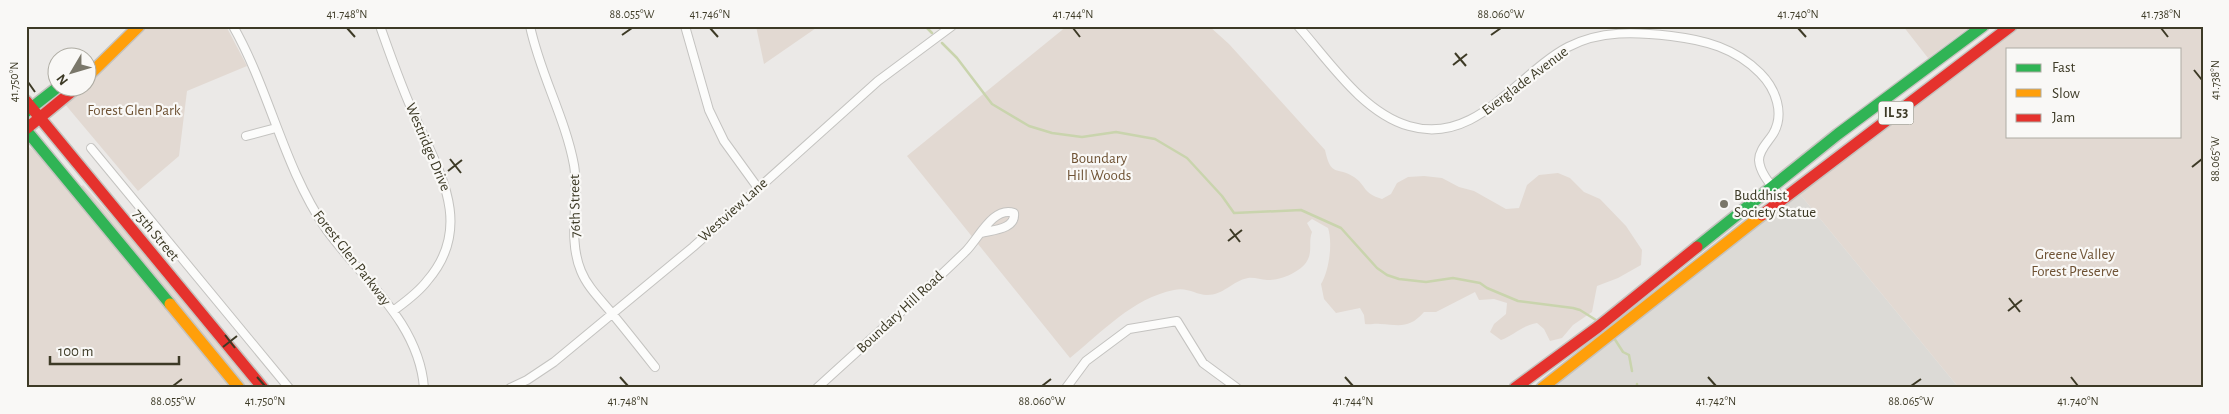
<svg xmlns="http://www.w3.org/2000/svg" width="2229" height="414" viewBox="0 0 2229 414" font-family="'Alegreya Sans',sans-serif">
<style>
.built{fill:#dcdad6}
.green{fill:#e2d9d2;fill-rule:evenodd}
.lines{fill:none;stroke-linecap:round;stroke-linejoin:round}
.stream{stroke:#c9d4ad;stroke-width:2.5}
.street-casing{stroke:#c4c3c0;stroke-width:10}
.fast-casing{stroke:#c5c3bf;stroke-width:14}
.slow-casing{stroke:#c5c3bf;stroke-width:14}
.jam-casing{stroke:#c5c3bf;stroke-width:14}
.street{stroke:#fcfcfb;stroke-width:8}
.fast{stroke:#30b455;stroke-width:11}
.slow{stroke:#ff9f0a;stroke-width:11}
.jam{stroke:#e5322d;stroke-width:11}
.ticks{fill:none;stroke:#3d3a26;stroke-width:2}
.poi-dot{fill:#7a776a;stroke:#f9f8f6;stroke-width:2}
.labels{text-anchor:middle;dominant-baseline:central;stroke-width:4.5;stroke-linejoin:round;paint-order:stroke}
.shield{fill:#f9f8f6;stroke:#757364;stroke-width:1}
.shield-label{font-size:14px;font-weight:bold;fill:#3d3a26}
.street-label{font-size:15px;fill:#3d3a26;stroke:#f9f8f6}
.park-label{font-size:15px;fill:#6f5335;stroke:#f9f8f6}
.poi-label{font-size:15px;fill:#3d3a26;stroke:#f9f8f6;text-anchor:start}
.neatline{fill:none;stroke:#3d3a26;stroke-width:2}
.ticks-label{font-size:12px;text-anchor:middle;fill:#3d3a26}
</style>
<rect width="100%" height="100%" fill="#ebe9e7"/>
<path class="built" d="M1799 193 1959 388H1548Z"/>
<path class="green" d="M148 26H226L247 66 187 91 179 156 138 191 64 103 83 88H88V84Z
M756 26H819L764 64Z
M1067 26H1209L1229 44 1325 150C1331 178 1337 166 1354 177 1367 186 1362 193 1382 199L1391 194 1397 183 1408 177 1424 176 1442 178 1459 187 1474 191 1506 209 1519 208 1527 185 1539 175 1558 173 1570 178 1584 192 1600 199 1626 226 1642 250 1641 265 1618 278 1597 286 1592 312 1573 325 1562 338 1550 341 1544 329 1537 323C1523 325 1514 335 1501 340L1490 332 1494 324 1506 314 1507 303 1494 299 1479 300 1475 292 1436 312H1424C1409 329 1400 325 1380 324 1375 323 1371 325 1365 324L1364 315 1360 308 1336 313 1324 299 1321 284C1329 271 1333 243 1328 228L1312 219 1307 223 1312 232C1308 242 1313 251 1307 261 1301 272 1279 281 1267 280 1261 280 1254 277 1248 278 1232 281 1224 295 1207 295 1196 295 1188 287 1174 290 1133 298 1102 332 1070 358L907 156Z
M1903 26H1971L1928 58Z
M2014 26H2203V388H1959L1799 193ZM2008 49H2180V136H2008Z
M26 145 39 154 233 388H26Z
M83 185 136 243 256 388H246L81 187Z"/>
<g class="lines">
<path class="stream" d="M925 26 932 33
M942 43 957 58 992 104 1029 126 1052 133 1082 137 1116 132 1155 139 1187 158 1222 196 1234 213 1301 210 1341 228 1377 268 1387 275 1399 279 1426 282 1453 278 1480 283 1487 288 1518 301 1573 308 1580 310 1596 320
M1614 338 1623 352 1629 355
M1629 355 1632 371
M1637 384V388"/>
<g class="street-casing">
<path id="street" d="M233 26C270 91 283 166 326 229 362 279 419 322 424 388
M380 26C391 57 402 89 416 119 440 173 474 227 427 281 418 293 405 302 393 311
M530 26C540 74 565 117 574 165 580 199 567 238 581 271 587 286 599 298 610 311 625 329 640 348 655 367
M685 26 709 110 724 141 758 188
M1298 26C1329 61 1363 113 1409 126 1476 146 1517 74 1568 47 1600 30 1637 32 1671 36 1705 40 1735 48 1760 73 1776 89 1785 114 1773 134 1768 142 1759 150 1759 160 1760 175 1774 188 1782 199
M246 136 276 128
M91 148 289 388
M510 388 527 380 554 362 693 247 878 81 952 26
M817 388C867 342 918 298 966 251 979 238 993 206 1014 213 1016 229 993 230 981 233
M1066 388 1086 361 1129 329 1177 321 1203 363 1237 388"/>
</g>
<g class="fast-casing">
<path id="fast" d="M26 112 58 87
M26 130 170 304
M1697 247 1838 134 1983 26"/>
</g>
<g class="slow-casing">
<path id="slow" d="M88 76 139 26
M170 304 239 388
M1542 388 1762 215"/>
</g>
<g class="jam-casing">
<path id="jam" d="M26 101 263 388
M26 129 76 88
M1762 215 2011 26
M1515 388 1598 327 1697 247"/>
</g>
<use href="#street" class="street"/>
<use href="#fast" class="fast"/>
<use href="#slow" class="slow"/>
<use href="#jam" class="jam"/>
</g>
<path class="ticks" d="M347 28 355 37M710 28 718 37M1073 28 1080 37M1798 28 1806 37M2161 28 2168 37M622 35 632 28M1491 35 1501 28M1455 53 1466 66M1453 65 1467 54M2194 70 2202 80M28 82 35 92M450 159 461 173M2192 167 2202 159M448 171 462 160M1230 229 1240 242M1228 241 1242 230M2009 298 2020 312M2008 311 2022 300M225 335 235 348M223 347 237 336M257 377 265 386M620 377 628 386M1345 377 1353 386M1708 377 1716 386M2071 377 2078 386M173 386 182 379M1042 386 1051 379M1911 386 1921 379"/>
<circle class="poi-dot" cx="1724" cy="204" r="5"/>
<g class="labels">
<rect class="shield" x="1878.5" y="101.5" width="35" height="23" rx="4"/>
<g class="shield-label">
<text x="1896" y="113">IL 53</text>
</g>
<g class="street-label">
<text transform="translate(1525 81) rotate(-37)">Everglade Avenue</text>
<text transform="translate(428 147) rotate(67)">Westridge Drive</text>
<text transform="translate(575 206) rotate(-91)">76th Street</text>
<text transform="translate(733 210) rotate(-42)">Westview Lane</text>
<text transform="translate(156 235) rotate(50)">75th Street</text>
<text transform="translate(352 258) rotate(52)">Forest Glen Parkway</text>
<text transform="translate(900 312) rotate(-43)">Boundary Hill Road</text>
</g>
<g class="park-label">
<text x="134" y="110">Forest Glen Park</text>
<text x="1099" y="158">Boundary<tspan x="1099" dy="17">Hill Woods</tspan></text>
<text x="2075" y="254">Greene Valley<tspan x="2075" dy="17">Forest Preserve</tspan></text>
</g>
<g class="poi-label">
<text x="1734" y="195">Buddhist<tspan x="1734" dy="17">Society Statue</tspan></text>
</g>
</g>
<rect width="2229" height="414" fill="none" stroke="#f9f8f6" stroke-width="55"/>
<rect x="2006" y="48" width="175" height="90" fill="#f9f8f6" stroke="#aeaca3"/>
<rect x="2016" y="64" width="25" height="8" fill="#30b455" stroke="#aeaca3"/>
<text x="2052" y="72" font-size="15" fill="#3d3a26">Fast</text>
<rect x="2016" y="89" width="25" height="8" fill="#ff9f0a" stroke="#aeaca3"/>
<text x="2052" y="98" font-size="15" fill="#3d3a26">Slow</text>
<rect x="2016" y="114" width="25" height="8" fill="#e5322d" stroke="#aeaca3"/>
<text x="2052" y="122" font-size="15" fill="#3d3a26">Jam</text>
<g transform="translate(72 72) rotate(232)"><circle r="24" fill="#f9f8f6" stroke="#aeaca3"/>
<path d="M0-4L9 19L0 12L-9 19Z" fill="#7a776a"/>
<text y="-8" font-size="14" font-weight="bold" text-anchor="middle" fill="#3d3a26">N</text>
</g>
<path d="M50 356v8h129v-8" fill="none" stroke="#3d3a26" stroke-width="2.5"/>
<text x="58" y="356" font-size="15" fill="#3d3a26" stroke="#f9f8f6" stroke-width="4" paint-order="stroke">100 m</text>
<rect x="28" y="28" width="2174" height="358" class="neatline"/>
<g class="ticks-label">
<text x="347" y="18">41.748°N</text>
<text x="632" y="18">88.055°W</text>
<text x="710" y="18">41.746°N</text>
<text x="1073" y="18">41.744°N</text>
<text x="1501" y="18">88.060°W</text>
<text x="1798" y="18">41.740°N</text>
<text x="2161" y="18">41.738°N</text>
<text transform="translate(2215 80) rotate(-90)" y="4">41.738°N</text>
<text transform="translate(14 82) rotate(-90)" y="4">41.750°N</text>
<text transform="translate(2215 159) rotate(-90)" y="4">88.065°W</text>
<text x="173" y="405">88.055°W</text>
<text x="265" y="405">41.750°N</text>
<text x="628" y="405">41.748°N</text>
<text x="1042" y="405">88.060°W</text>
<text x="1353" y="405">41.744°N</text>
<text x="1716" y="405">41.742°N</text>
<text x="1911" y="405">88.065°W</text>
<text x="2078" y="405">41.740°N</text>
</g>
</svg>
